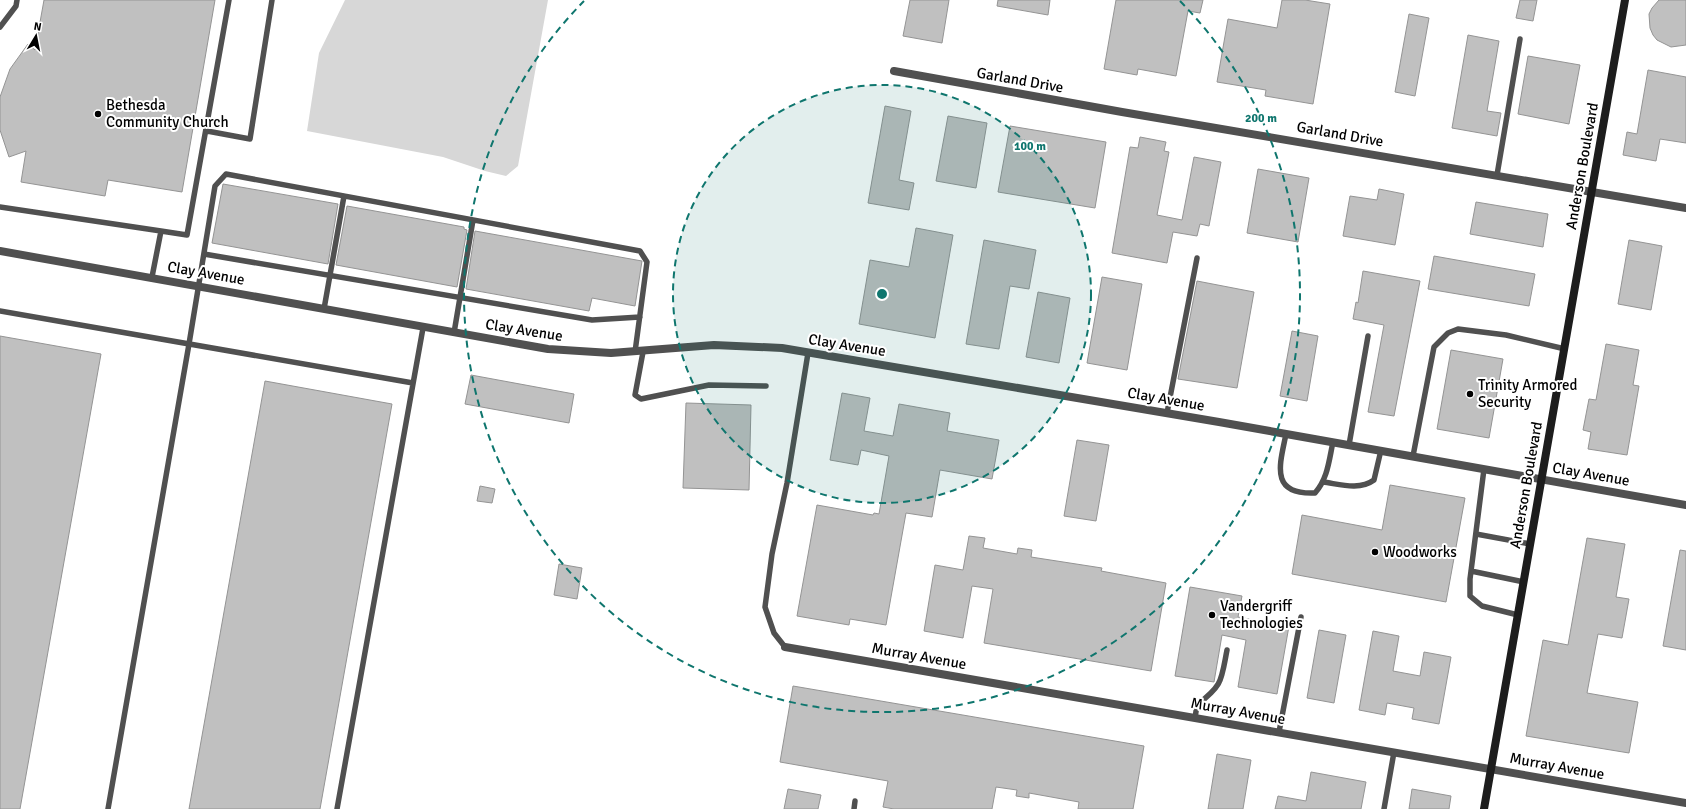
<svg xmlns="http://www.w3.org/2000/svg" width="1686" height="809" viewBox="0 0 1686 809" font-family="Signika,sans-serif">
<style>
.green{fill:#d7d7d7}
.building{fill:#c0c0c0;stroke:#949494}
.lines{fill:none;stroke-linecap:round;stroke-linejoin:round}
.lane{stroke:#505050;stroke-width:5.5}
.street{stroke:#505050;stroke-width:8}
.secondary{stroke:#1d1d1d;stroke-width:8}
.ring{fill:none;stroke:#0f766e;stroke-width:2;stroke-dasharray:7 5}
.poi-dot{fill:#000;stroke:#fff;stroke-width:1.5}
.labels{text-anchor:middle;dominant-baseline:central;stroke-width:4;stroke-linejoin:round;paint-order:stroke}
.street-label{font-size:15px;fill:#000;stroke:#fff}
.poi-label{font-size:15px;fill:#000;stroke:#fff;text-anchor:start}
.centre{fill:#0f766e;stroke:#fff;stroke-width:2}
.ring-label{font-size:12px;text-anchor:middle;font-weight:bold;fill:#0f766e;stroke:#fff;stroke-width:4;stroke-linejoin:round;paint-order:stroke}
</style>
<rect width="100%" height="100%" fill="#fff"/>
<path class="green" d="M345 0H548L518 166 506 176 485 171 443 157 307 131 319 53Z"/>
<path class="building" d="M44 0H215L182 192 108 180 105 196 21 182 26 151 9 157 0 130V97L10 69 28 44 35 50Z
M910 0H949L942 43 903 36Z
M998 0H1050L1048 15 997 6Z
M1116 0H1203L1200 13 1188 11 1176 76 1138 69 1137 75 1104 69Z
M1282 0H1305L1330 4 1313 104 1265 96 1266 90 1217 82 1228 19 1277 28Z
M1520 0H1537L1533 21 1516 18Z
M1659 0H1686V45L1671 47 1657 40 1653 35 1650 28 1649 14 1652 8Z
M1409 14 1429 18 1415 96 1395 92Z
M1468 35 1499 41 1487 111 1501 113 1497 136 1452 128Z
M1528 56 1580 65 1569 124 1518 114Z
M1648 70 1686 77V143L1660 139 1656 161 1623 155 1627 132 1637 134Z
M885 106 911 111 899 180 914 183 909 210 868 203Z
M948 116 987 123 976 188 936 181Z
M1010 126 1106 142 1095 208 998 192Z
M1140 137 1166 142 1164 151 1169 152 1157 215 1182 220 1194 157 1221 162 1209 226 1200 224 1197 236 1173 232 1167 263 1112 253 1130 147 1138 148Z
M1258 169 1309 178 1298 242 1247 233Z
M223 184 338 204 328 264 212 243Z
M1379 189 1404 194 1395 245 1343 236 1350 196 1377 200Z
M1476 202 1548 214 1543 247 1470 234Z
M347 206 464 227V229L467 230 457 287 336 265Z
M916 228 953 235 935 338 859 324 870 260 909 267Z
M475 231 642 261 635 306 592 298 589 311 466 289Z
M984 240 1036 250 1029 289 1010 286 999 349 966 344Z
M1629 240 1662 246 1651 310 1618 304Z
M1434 256 1535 274 1529 306 1428 289Z
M1363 271 1420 281 1394 416 1368 412 1384 325 1353 319 1356 302 1358 303Z
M1102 277 1142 284 1127 370 1087 363Z
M1197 281 1254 292 1237 388 1178 379Z
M1038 292 1070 298 1059 363 1026 357Z
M1292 331 1318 336 1307 401 1280 396Z
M0 336 101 354 20 809H0Z
M1606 344 1639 350 1633 385 1639 386 1627 455 1588 449 1591 432 1583 430 1589 399 1596 400Z
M1451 350 1503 359 1489 438 1437 429Z
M471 375 574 394 569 423 465 404Z
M265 381 392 404 320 809H189Z
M842 393 870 398 864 431 893 436 899 404 950 413 947 431 999 440 992 479 940 470 932 517 906 513 886 625 850 619 849 625 797 616 817 505 873 515 874 513 879 514 889 456 861 450 858 465 830 460Z
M686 403 751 405 749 490 683 488Z
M1077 440 1109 445 1096 521 1064 516Z
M1390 485 1465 498 1446 602 1292 574 1302 515 1382 530Z
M480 486 495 489 492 503 477 501Z
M969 536 985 538 983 548 1017 554 1018 548 1032 550 1031 557 1102 568 1101 571 1166 583 1151 671 984 643 993 589 972 586 963 638 924 631 935 565 963 570Z
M1587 538 1625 544 1616 597 1629 599 1622 638 1598 634 1587 693 1638 702 1629 753 1526 736 1543 640 1568 645Z
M1680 550 1686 551V650L1663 646Z
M559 564 582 568 577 599 554 595Z
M1190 587 1242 596 1238 617 1289 626 1277 694 1238 687 1246 640 1222 635 1214 682 1175 676Z
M1319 630 1346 635 1334 703 1307 698Z
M1373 631 1399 636 1393 671 1420 676 1424 652 1451 657 1439 724 1412 719 1414 708 1387 703 1385 715 1359 710Z
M793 686 1144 746 1133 809H1078L1079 802 1029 793V798L1016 796 1017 790 996 787 992 809H894L883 807 888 781 780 762Z
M1217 754 1251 760 1243 809H1208Z
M1311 772 1366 782 1361 809H1275L1278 796 1306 801Z
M788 789 821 795 818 809H784Z
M1412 789 1451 796 1449 809H1409Z"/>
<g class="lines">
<path class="lane" d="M0 27 16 6 17 0
M207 131 250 139 272 0
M1497 175 1520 39
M0 207 161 231
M204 254 592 320 640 317
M152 277 161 231 187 235 229 0
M324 309 344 196
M0 311 413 383
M454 333 473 220
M643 352 635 395 641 399 709 385 766 386
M1167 413 1197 258
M1286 434C1280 464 1269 495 1315 493 1328 478 1329 460 1333 442
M1349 445 1368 336
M1413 456 1434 347 1448 333 1458 329 1506 335 1565 349
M1484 469 1470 579V596L1482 606 1518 615
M1323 482C1339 484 1359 491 1374 480L1381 450
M1476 534 1530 544
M1471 571 1524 582
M785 647 774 633 765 607 772 554 787 483 808 353
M1195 718 1197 705C1223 685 1221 681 1227 650
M1279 732 1301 617
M108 809 189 344 215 186 226 174 640 251 647 262 635 352
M337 809 423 328
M854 809 855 801
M1384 809 1394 752"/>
<path class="street" d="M894 71 1122 112 1686 208
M0 251 548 349 611 353 714 345 782 348 1219 422 1686 505
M785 647 1686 803"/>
<path class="secondary" d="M1484 809 1625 0"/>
</g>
<circle cx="882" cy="294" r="209" fill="#0f766e" fill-opacity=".12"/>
<g class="ring">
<circle cx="882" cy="294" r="209"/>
<path d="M1180 1A418 418 0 1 1 584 1"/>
</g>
<g class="poi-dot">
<circle cx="98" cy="114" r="4"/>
<circle cx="1470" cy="394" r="4"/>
<circle cx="1375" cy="552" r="4"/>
<circle cx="1212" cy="615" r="4"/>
</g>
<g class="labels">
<g class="street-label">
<text transform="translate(1020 80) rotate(10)">Garland Drive</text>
<text transform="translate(1340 134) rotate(10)">Garland Drive</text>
<text transform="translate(1582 166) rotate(-80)">Anderson Boulevard</text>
<text transform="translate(206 273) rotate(10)">Clay Avenue</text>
<text transform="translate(524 330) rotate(9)">Clay Avenue</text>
<text transform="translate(847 345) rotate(9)">Clay Avenue</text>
<text transform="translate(1166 399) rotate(10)">Clay Avenue</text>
<text transform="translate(1591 474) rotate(10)">Clay Avenue</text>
<text transform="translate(1526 485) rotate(-80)">Anderson Boulevard</text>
<text transform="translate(919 656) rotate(10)">Murray Avenue</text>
<text transform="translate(1238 711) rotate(10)">Murray Avenue</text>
<text transform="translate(1557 766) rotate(10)">Murray Avenue</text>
</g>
<g class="poi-label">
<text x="106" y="105">Bethesda<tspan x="106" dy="17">Community Church</tspan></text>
<text x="1478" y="385">Trinity Armored<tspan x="1478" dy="17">Security</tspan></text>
<text x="1383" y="552">Woodworks</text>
<text x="1220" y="606">Vandergriff<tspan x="1220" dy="17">Technologies</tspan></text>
</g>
</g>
<circle cx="882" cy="294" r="6" class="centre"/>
<g class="ring-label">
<text x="1261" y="122">200 m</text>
<text x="1030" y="150">100 m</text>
</g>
<g transform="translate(36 36) rotate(10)" stroke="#ffffff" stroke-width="3" paint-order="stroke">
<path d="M0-3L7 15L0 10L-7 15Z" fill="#000000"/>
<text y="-6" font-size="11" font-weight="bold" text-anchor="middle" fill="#000000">N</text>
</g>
</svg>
